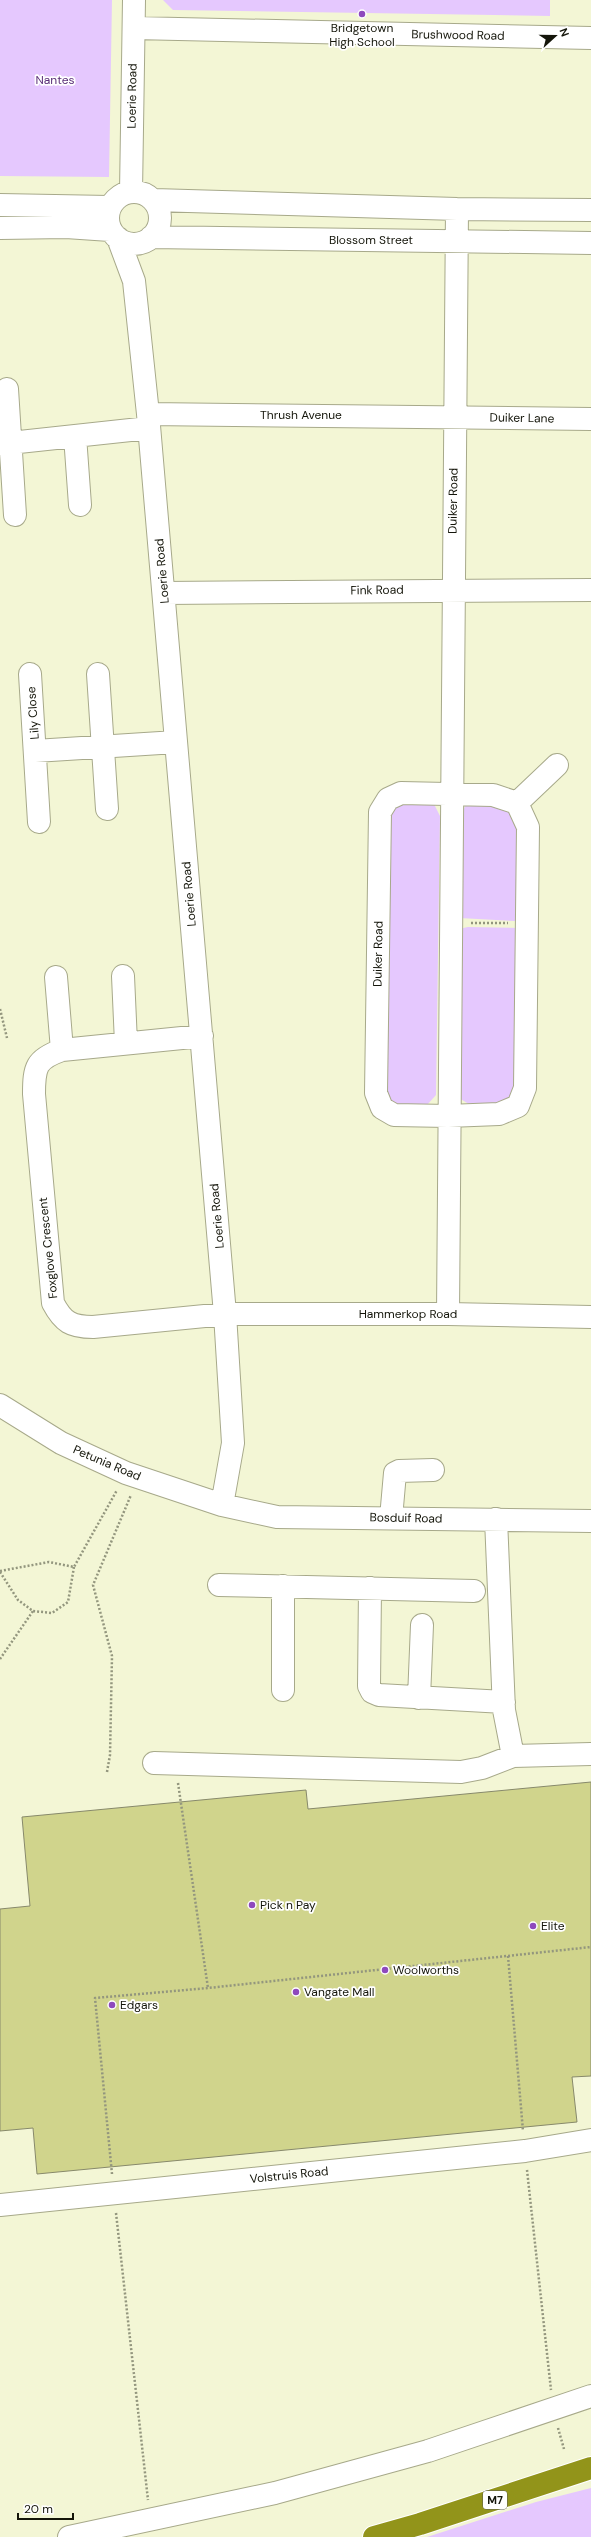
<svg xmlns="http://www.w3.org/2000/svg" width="591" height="2537" viewBox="0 0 591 2537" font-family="'DM Sans',sans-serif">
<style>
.green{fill:#e5c8fe}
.building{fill:#d0d48c;stroke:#87896b}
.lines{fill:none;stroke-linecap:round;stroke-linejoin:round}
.minor-casing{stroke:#a7a98a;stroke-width:24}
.highway-casing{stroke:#fff;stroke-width:24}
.path{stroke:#93967e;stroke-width:2.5;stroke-dasharray:2 2;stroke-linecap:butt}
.minor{stroke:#fff;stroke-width:22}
.highway{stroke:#92941a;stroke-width:22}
.poi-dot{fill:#8e49bd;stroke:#fff;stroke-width:1.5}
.labels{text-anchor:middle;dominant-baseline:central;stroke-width:3.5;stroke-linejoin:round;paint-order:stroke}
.shield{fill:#fff;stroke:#5a5b54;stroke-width:1}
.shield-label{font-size:11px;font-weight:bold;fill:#14150a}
.poi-label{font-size:12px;fill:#14150a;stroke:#fff;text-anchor:start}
.street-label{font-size:12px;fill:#14150a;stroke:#fff}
.park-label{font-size:12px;fill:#5a2f78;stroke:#fff}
</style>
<rect width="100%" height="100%" fill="#f3f6d5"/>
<path class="green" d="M0 0H112L109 177 0 176Z
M163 0H550V16L173 10Z
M396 801 433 802 440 816 436 1095 427 1105 395 1106 384 1098 387 815Z
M477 801 517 811 521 918 515 921 459 918 461 816 466 804Z
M468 927 521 928 518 1089 508 1103 472 1106 459 1098V929Z
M591 2488V2537H427L536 2502Z"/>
<path class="building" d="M591 1782V2076L572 2077 577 2122 37 2174 33 2128 0 2131V1909L30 1906 22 1817 306 1790 308 1809Z"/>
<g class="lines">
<g class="minor-casing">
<path id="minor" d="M134 28 591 38
M131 192 134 0
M108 218a26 26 0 1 1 52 0a26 26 0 1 1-52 0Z
M154 200 457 209 591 210
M0 205 109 207
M0 228 66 227 110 230
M151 237 591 243
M118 238 134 281 148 414 225 1314 233 1443 222 1505
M7 389 15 515
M148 414 591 419
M75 436 80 505
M0 444 149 428
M164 593 591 590
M30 674 39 822
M98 674 107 809
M35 751 176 742
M401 793 493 795 517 803 528 827 525 1088 518 1106 499 1114 448 1116 394 1115 382 1108 376 1093 380 812 388 799Z
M517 803 557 765
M123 976 126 1043
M56 977 62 1050
M202 1036 62 1050C36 1059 34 1067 34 1094L53 1303C63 1322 71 1327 93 1327L225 1314H448L591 1317
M448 1314 457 209
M0 1405 61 1443 126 1473 222 1505 277 1517 591 1521
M391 1518 395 1473 399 1471 433 1470
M496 1519 504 1710 513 1756
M219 1585 474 1591
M283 1586V1690
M370 1588 369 1686 372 1692 379 1695 504 1702
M419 1698 422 1625
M154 1763 461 1772 482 1768 513 1756 591 1754
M0 2205 525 2151 591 2140
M69 2537 275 2493 428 2451 591 2396"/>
</g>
<g class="highway-casing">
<path id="highway" d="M374 2537 420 2524 591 2468"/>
</g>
<path class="path" d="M471 923H508
M0 1009 7 1038
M0 1571 49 1562 74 1567 117 1490
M0 1572 18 1600 33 1611 52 1613 68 1602 74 1567
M0 1659 33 1611
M107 1772 110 1755 112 1656 93 1585 131 1495
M178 1783 208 1988
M508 1956 523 2131
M527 2170 551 2390
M112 2174 95 1998 208 1988 591 1947
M116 2213 148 2500
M558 2428 564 2449"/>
<use href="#minor" class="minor"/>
<use href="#highway" class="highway"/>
</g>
<g class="poi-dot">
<circle cx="362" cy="14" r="4"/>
<circle cx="252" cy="1905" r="4"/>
<circle cx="533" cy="1926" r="4"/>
<circle cx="385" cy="1970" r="4"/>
<circle cx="296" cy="1992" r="4"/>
<circle cx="112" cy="2005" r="4"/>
</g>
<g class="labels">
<rect class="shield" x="483" y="2491" width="24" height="18" rx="3"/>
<g class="shield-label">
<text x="495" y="2500">M7</text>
</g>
<g class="poi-label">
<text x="362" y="28" text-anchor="middle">Bridgetown<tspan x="362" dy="14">High School</tspan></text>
<text x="260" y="1905">Pick n Pay</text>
<text x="541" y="1926">Elite</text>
<text x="393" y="1970">Woolworths</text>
<text x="304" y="1992">Vangate Mall</text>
<text x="120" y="2005">Edgars</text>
</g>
<g class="street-label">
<text transform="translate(458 35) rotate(1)">Brushwood Road</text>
<text transform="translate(132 96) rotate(-89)">Loerie Road</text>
<text x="371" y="240">Blossom Street</text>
<text x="301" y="415">Thrush Avenue</text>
<text transform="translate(522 418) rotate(1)">Duiker Lane</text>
<text transform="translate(453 501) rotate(-89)">Duiker Road</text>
<text transform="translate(162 571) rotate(-95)">Loerie Road</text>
<text transform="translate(377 590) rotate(-1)">Fink Road</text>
<text transform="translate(33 713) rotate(-94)">Lily Close</text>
<text transform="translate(189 894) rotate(-95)">Loerie Road</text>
<text transform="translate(378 954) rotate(-89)">Duiker Road</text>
<text transform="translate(217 1216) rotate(-95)">Loerie Road</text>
<text transform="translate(48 1248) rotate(-96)">Foxglove Crescent</text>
<text x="408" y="1314">Hammerkop Road</text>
<text transform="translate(107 1463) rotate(23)">Petunia Road</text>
<text transform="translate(406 1518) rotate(1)">Bosduif Road</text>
<text transform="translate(289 2175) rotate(-6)">Volstruis Road</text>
</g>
<g class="park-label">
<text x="55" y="80">Nantes</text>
</g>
</g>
<g transform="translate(555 36) rotate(69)" stroke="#ffffff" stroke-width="3" paint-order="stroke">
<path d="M0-3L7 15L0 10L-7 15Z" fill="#14150a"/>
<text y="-6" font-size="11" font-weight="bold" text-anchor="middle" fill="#14150a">N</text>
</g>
<path d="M18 2513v6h55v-6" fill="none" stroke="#14150a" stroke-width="2"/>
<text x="24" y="2513" font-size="12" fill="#14150a" stroke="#ffffff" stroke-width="3" paint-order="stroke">20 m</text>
</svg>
